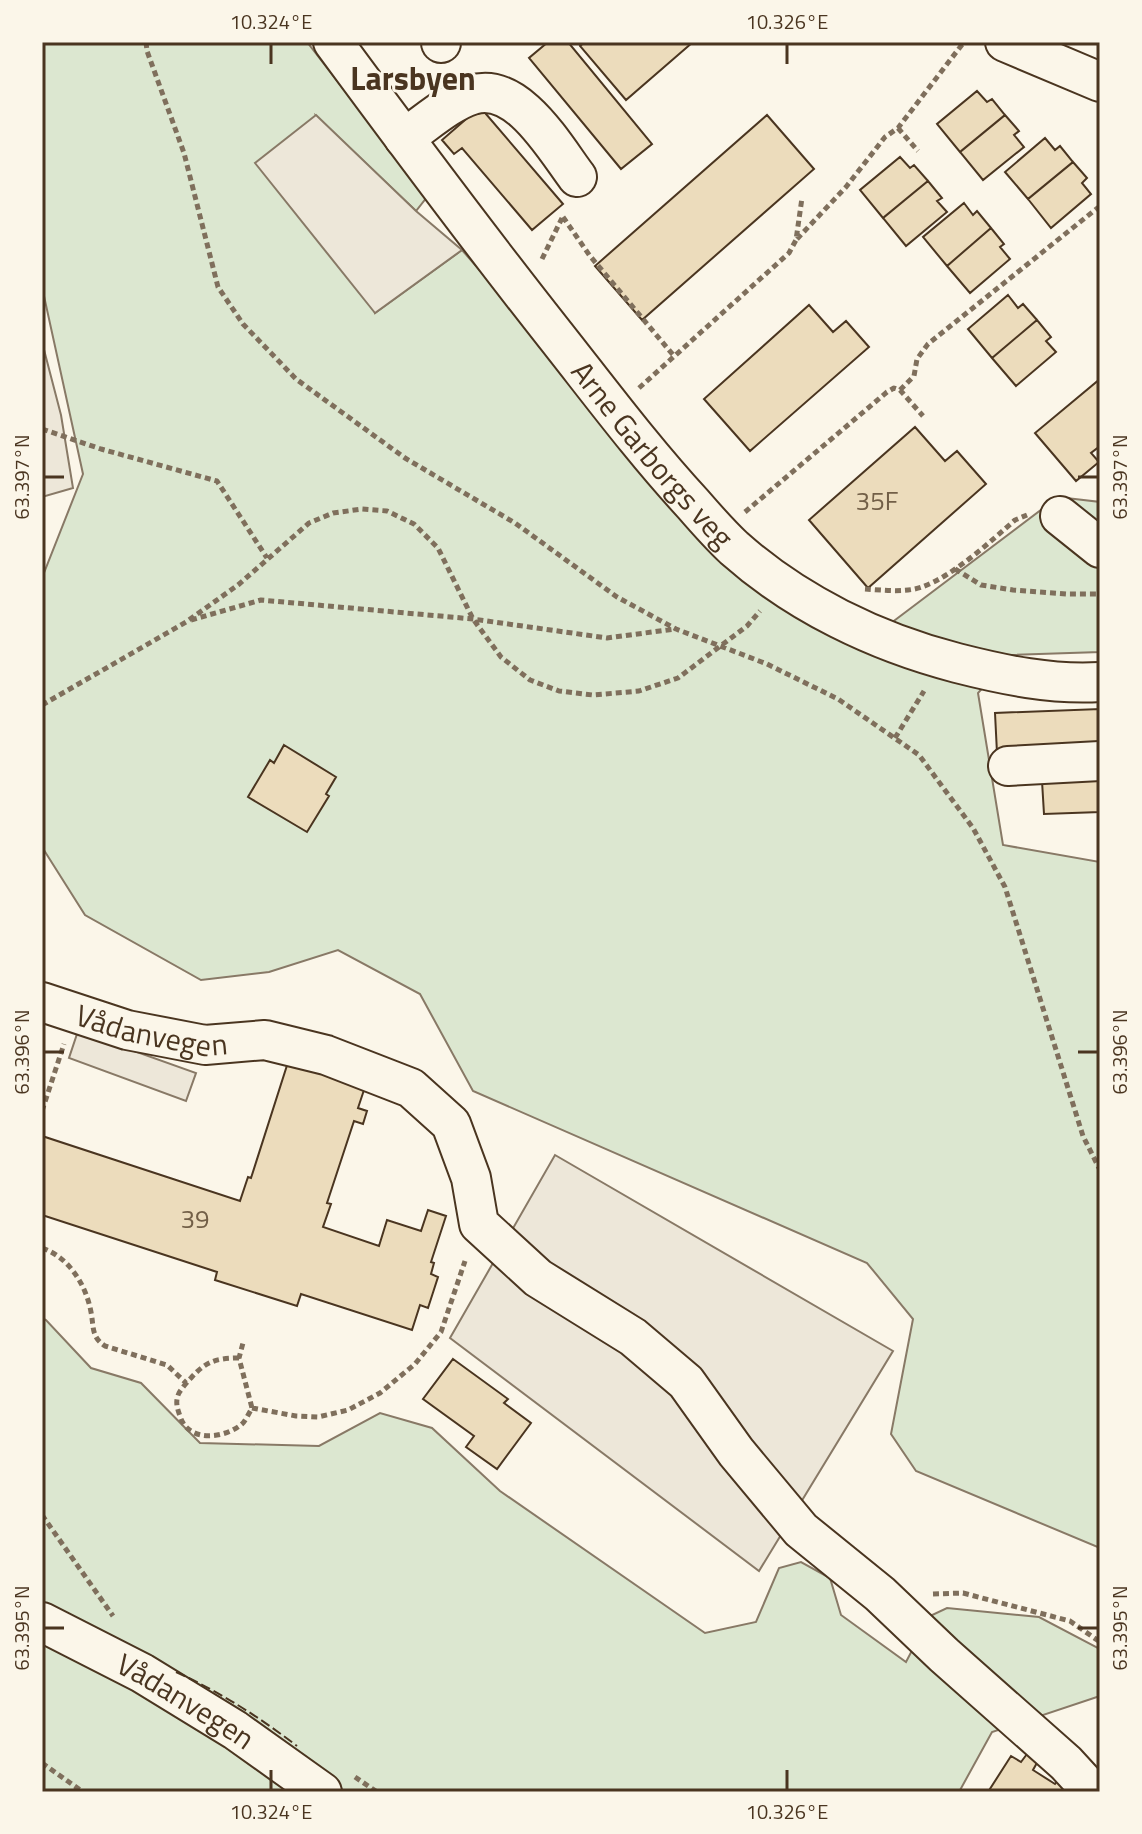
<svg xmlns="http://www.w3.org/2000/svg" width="1142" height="1834" viewBox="0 0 1142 1834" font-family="'Titillium Web',sans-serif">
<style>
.green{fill:#dce7d0;stroke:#887966;stroke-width:2}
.parking{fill:#ede7d9;stroke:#887966;stroke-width:2}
.building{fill:#ecdcbc;stroke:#4a3520;stroke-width:2}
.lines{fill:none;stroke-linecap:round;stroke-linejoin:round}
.minor-casing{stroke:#4a3520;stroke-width:42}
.path{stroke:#7f6f5c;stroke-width:5;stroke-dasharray:6 4;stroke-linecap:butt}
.minor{stroke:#fbf6e9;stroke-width:38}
.fence{stroke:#4a3520;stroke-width:2;stroke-dasharray:10 4;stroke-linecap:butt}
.ticks{fill:none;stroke:#4a3520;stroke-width:3}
.labels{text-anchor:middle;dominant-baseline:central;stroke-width:6;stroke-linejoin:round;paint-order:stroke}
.number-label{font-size:26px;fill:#725f47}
.street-label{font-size:30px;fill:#4a3520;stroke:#fbf6e9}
.neighbourhood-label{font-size:32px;font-weight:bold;fill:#4a3520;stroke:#fbf6e9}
.neatline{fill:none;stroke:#4a3520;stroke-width:3}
.ticks-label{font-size:20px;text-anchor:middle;fill:#4a3520}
</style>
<rect width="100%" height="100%" fill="#fbf6e9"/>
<path class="green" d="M42 42H307L427 197 416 211 316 116 375 313 462 250 578 383 858 648 1058 497 1100 502V652L1012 655 978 693 1003 845 1100 862V1548L916 1471 891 1434 913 1319 867 1263 473 1091 420 994 338 950 269 972 201 980 85 915 42 847V578L83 474 42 287Z
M42 1318 46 1320 91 1368 141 1383 200 1443 319 1446 380 1413 432 1428 500 1491 705 1633 756 1622 779 1568 801 1562 830 1578 841 1615 906 1662 930 1616 947 1608 1039 1617 1100 1649V1696L992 1732 959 1792H44L42 1790Z"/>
<path class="parking" d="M316 115 416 211 462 250 375 313 255 163Z
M42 342 61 415 73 488 42 497Z
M78 1031 196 1073 186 1101 69 1058Z
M555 1155 893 1351 759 1571 450 1338Z"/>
<path class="building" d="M548 42H568L652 144 621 169 529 58Z
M585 42H693L626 100 580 46Z
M977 91 987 102 992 99 1005 115 960 152 937 124Z
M480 107 563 204 532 230 462 148 454 154 442 140Z
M767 115 814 169 642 320 595 266Z
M1005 115 1019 131 1014 135 1024 147 983 180 960 152Z
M1045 138 1055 150 1060 146 1073 162 1028 199 1005 172Z
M900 157 910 168 914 165 928 181 883 218 860 190Z
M1073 162 1087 178 1082 183 1091 194 1051 228 1028 199Z
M928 181 942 198 937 201 947 212 906 246 883 218Z
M964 203 973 215 977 211 991 228 947 266 923 237Z
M991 228 1004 244 1000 247 1010 259 970 293 947 266Z
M1008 295 1018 308 1023 304 1037 320 992 358 968 329Z
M809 305 833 332 846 321 869 347 750 451 704 399Z
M1037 320 1051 337 1046 341 1056 352 1016 386 992 358Z
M1100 379V446L1091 453 1099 462 1076 481 1035 433Z
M915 427 945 461 957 451 986 484 868 588 809 520Z
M1100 709V749L997 753 995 713Z
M284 745 336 777 326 794 329 796 307 832 248 797 270 760 274 763Z
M1100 779V812L1044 814 1042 781Z
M290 1056 367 1081 358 1108 367 1111 363 1124 354 1121 327 1203 331 1204 323 1227 379 1246 387 1220 421 1231 428 1210 446 1216 431 1262 434 1263 431 1274 438 1277 428 1308 420 1305 412 1330 301 1294 297 1306 215 1280 217 1272 42 1215V1136L240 1201 248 1177 251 1178Z
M453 1359 508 1399 504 1403 531 1423 497 1469 466 1447 474 1436 423 1399Z
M1027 1754 1038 1761 1033 1770 1055 1784 1061 1776 1067 1792H988L1011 1756 1021 1762Z"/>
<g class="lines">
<g class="minor-casing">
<g id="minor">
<path id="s1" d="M333 42C406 141 479 239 555 335 600 392 644 451 693 504 706 519 719 534 734 548 797 604 876 642 957 663 1004 675 1052 685 1100 682"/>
<path d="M441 42V43"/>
<path d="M1005 42 1100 82"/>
<path d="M404 138C424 125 449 102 472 95 517 80 555 148 577 177"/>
<path d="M1060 516 1100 548"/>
<path d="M1008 766 1100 761"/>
<path id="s2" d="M42 1002 127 1030 205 1045 265 1040 326 1055 411 1088 451 1124 471 1178 479 1224 538 1278 633 1337 686 1382 736 1452 801 1530 880 1594 944 1655 1066 1763 1088 1787 1084 1792"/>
<path id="s3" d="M42 1622 142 1673 235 1730 322 1792"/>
</g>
</g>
<path class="path" d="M146 42 147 51 184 153 218 287 243 324 296 379 405 458 515 523 617 597 676 629 767 664 838 699 919 755 973 828 1005 887 1083 1136 1100 1170
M898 128 918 151
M563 217 590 256 674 356
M797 239 846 187 885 137 898 128 964 42
M542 259 562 218
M639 388 789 253 796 240 802 198
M900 390 914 376 917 359 928 344 1100 206
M42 429 101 449 217 481 267 558
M745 512 887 392 894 388 900 390 923 416
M955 569 981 585 1013 590 1067 594H1100
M865 589C882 590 905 593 922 587 953 576 990 542 1015 520L1027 515
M191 620 261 600 473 619 607 638 675 629
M42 705 186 622 238 585 309 523 333 513 362 509 387 511 414 524 438 548 473 619 501 657 530 680 559 691 593 695 639 691 678 678 747 626 760 611
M895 738 924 691
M42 1111 64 1044
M42 1248C69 1257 86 1285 91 1312 94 1327 91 1337 105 1346L167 1365 186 1383
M239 1358C217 1358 206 1361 191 1378 187 1382 182 1388 179 1393 175 1401 177 1408 180 1416 188 1443 224 1439 242 1424 246 1420 249 1413 252 1408L239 1358 243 1343
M252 1408 296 1416 318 1417 348 1410 380 1393 415 1364 441 1332 465 1261
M42 1515 113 1616
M933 1594 963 1593 1070 1621 1100 1642
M42 1763 83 1792
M355 1777 377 1792"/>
<use href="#minor" class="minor"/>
<path class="fence" d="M176 1672C220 1692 259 1717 297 1746"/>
</g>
<path class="ticks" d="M271 44V64M787 44V64M44 477H64M1078 477H1098M44 1052H64M1078 1052H1098M44 1628H64M1078 1628H1098M271 1770V1790M787 1770V1790"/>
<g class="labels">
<g class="number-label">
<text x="877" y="500">35F</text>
<text x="195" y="1218">39</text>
</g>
<g class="street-label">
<text stroke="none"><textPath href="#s1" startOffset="522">Arne Garborgs veg</textPath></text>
<text stroke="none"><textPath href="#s2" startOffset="114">Vådanvegen</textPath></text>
<text stroke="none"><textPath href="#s3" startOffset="164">Vådanvegen</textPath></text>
</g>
<g class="neighbourhood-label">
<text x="413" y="78">Larsbyen</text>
</g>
</g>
<rect width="1142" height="1834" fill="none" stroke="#fbf6e9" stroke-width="88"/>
<rect x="44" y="44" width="1054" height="1746" class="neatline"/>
<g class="ticks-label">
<text x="271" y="29">10.324°E</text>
<text x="787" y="29">10.326°E</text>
<text transform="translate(22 477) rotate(-90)" y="7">63.397°N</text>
<text transform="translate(1120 477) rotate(-90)" y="7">63.397°N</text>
<text transform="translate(22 1052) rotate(-90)" y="7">63.396°N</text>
<text transform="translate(1120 1052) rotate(-90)" y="7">63.396°N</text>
<text transform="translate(22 1628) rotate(-90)" y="7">63.395°N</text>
<text transform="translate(1120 1628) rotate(-90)" y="7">63.395°N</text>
<text x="271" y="1819">10.324°E</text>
<text x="787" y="1819">10.326°E</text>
</g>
</svg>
